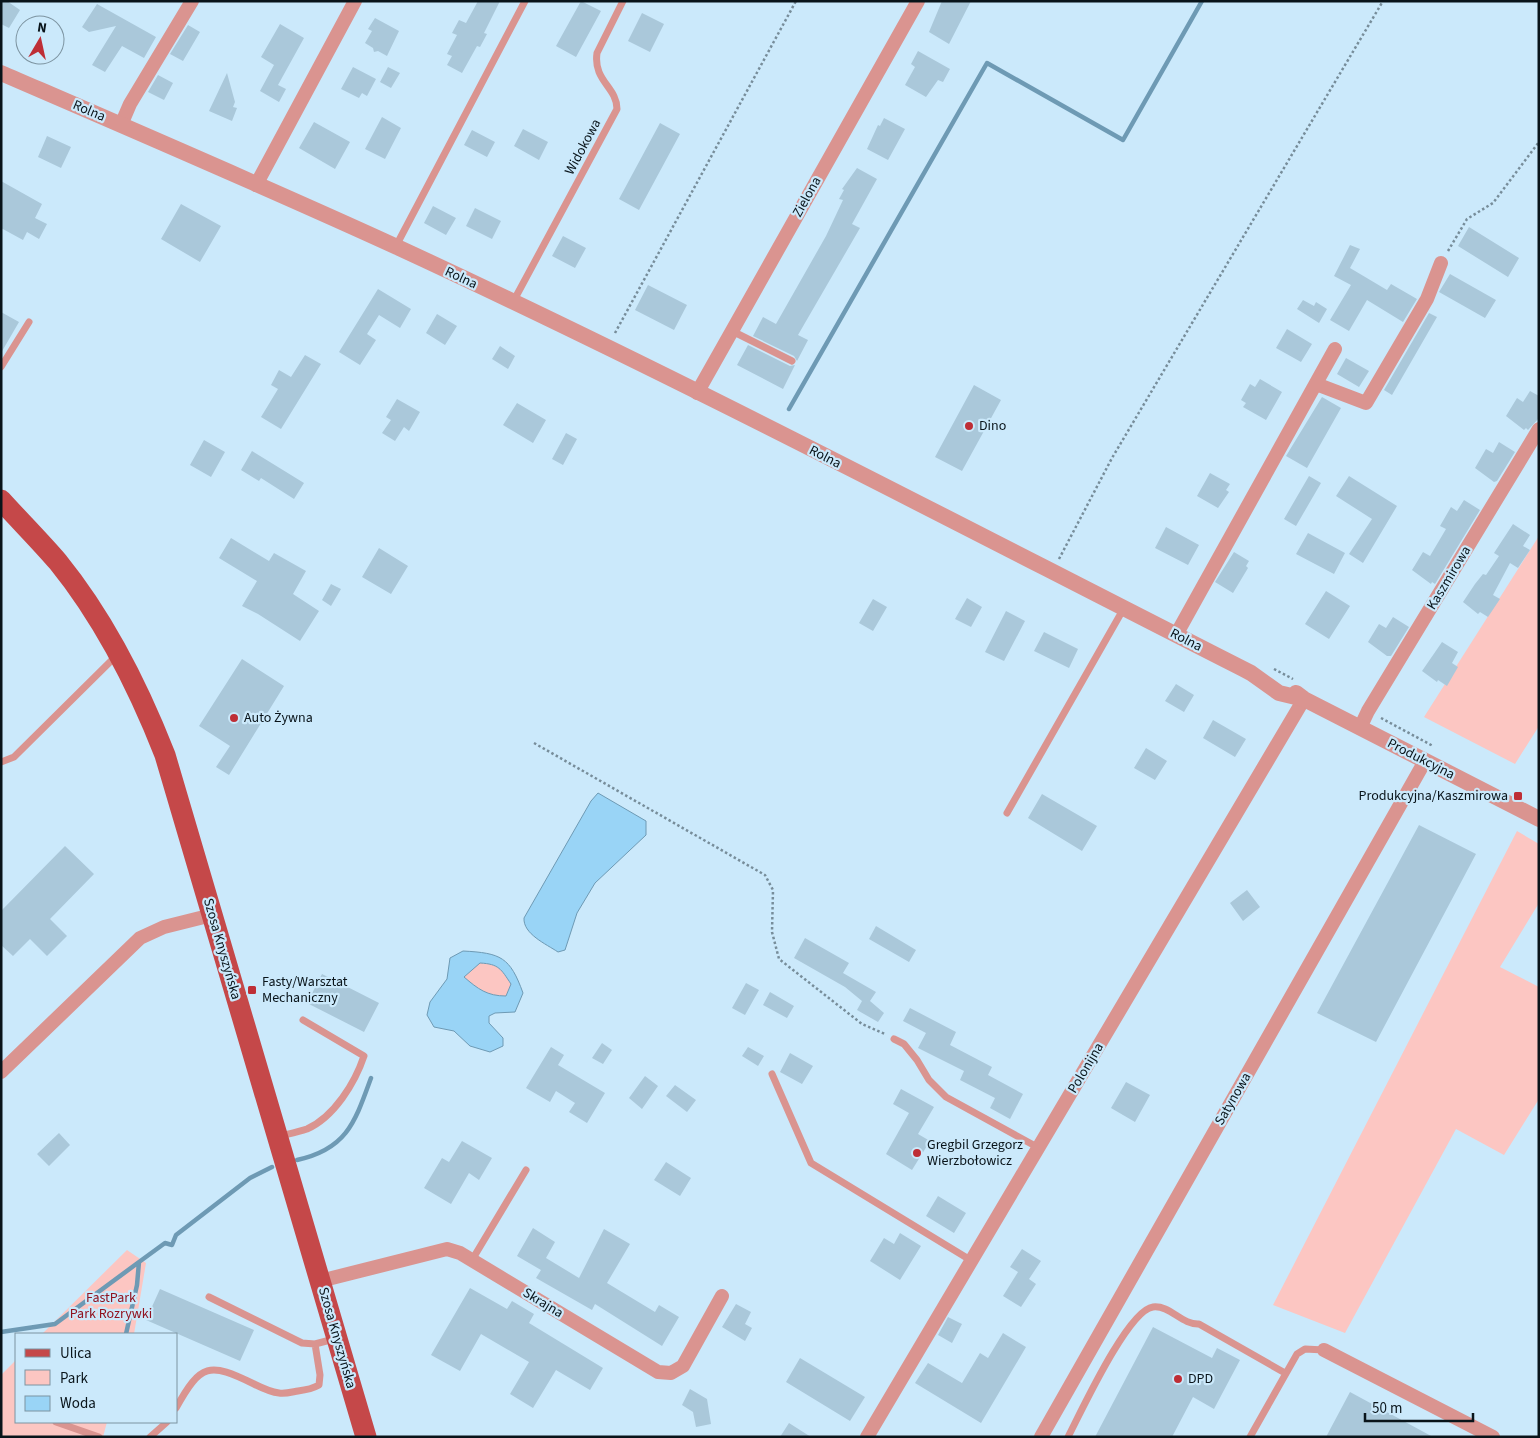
<svg xmlns="http://www.w3.org/2000/svg" width="1540" height="1438" viewBox="0 0 1540 1438" font-family="'Source Sans 3',sans-serif">
<style>
.green{fill:#fcc6c2}
.water{fill:#99d4f6;stroke:#6e9ab4;fill-rule:evenodd}
.lines{fill:none;stroke-linecap:round;stroke-linejoin:round}
.stream{stroke:#6e9ab4;stroke-width:4.5}
.building{fill:#aac8da}
.path{stroke:#778d9a;stroke-width:2.5;stroke-dasharray:2.5 2.5;stroke-linecap:butt}
.service{stroke:#da9490;stroke-width:7}
.minor{stroke:#da9490;stroke-width:14}
.tertiary{stroke:#da9490;stroke-width:16}
.primary{stroke:#c54849;stroke-width:21}
.poi-dot{fill:#be2e36;stroke:#cbe9fb;stroke-width:2}
.labels{text-anchor:middle;dominant-baseline:central;stroke-width:4.5;stroke-linejoin:round;paint-order:stroke}
.street-label{font-size:14px;fill:#09141a;stroke:#cbe9fb}
.poi-label{font-size:14px;fill:#09141a;stroke:#cbe9fb;text-anchor:start}
.park-label{font-size:14px;fill:#911320;stroke:#cbe9fb}
</style>
<rect width="100%" height="100%" fill="#cbe9fb"/>
<path class="green" d="M1539 536V726L1515 764 1424 717Z
M1517 831 1539 844V903L1500 967 1539 987V1099L1504 1155 1456 1129 1345 1333 1273 1305Z
M480 963C500 964 501 969 512 984L506 996C487 996 478 989 464 977Z
M127 1250 146 1263 134 1334H42Z
M16 1360V1422H107L103 1437H1V1375Z"/>
<path class="water" d="M598 793 646 821V835L595 883 577 913 565 950 558 952C546 944 523 934 524 918L591 801Z
M463 951C501 953 510 957 523 993L515 1012 495 1013 489 1016V1023L503 1038V1046L490 1052 470 1046 454 1031 434 1027 427 1015 430 1002 447 979 450 958ZM480 963C499 964 501 969 511 984L506 996C487 996 478 989 464 977Z"/>
<g class="lines">
<path class="stream" d="M789 409 987 63 1123 140 1202 1
M297 1160C347 1149 355 1122 371 1078
M139 1262 165 1243 172 1245 176 1235 250 1178 272 1167
M1 1332 55 1324 139 1262 137 1285 126 1334"/>
</g>
<path class="building" d="M1 1H7L20 10 9 28 1 24Z
M478 1H500L484 33 487 34 480 47 477 46 462 73 447 65 452 56 447 54 457 35 452 33 459 20 466 23Z
M581 1 601 11 576 57 556 46Z
M942 1H971L949 44 929 32Z
M97 4 156 37 144 58 122 46 105 72 92 65 116 26 89 32 82 27Z
M642 13 664 24 650 52 628 41Z
M375 18 399 31 387 56 378 51 374 52 373 48 365 43 372 31 368 29Z
M280 24 304 38 278 85 286 89 279 102 260 91 274 65 261 57Z
M188 25 200 32 183 61 170 54Z
M918 51 950 69 943 82 938 80 926 97 905 85 915 67 911 64Z
M353 67 376 79 367 96 362 93 359 98 341 89Z
M388 67 400 73 391 88 380 82Z
M227 73 235 102 233 107 237 108 232 121 209 111Z
M158 75 173 83 164 100 148 92Z
M382 117 401 128 385 159 365 149Z
M884 118 905 129 888 160 867 149 878 125 880 126Z
M314 122 350 142 335 169 299 148Z
M660 123 680 134 639 210 619 199Z
M523 129 548 142 539 160 514 146Z
M472 130 495 142 487 157 464 145Z
M47 136 71 147 61 168 38 157Z
M857 168 877 179 852 224 860 228 798 335 808 340 797 361 794 356 753 336 763 317 776 324 826 236 843 200 839 199 844 190 842 189Z
M1 181 42 204 35 218 47 224 39 239 27 232 23 240 1 228Z
M181 204 221 226 200 262 161 239Z
M433 206 456 218 446 235 424 223Z
M475 208 501 221 492 239 466 226Z
M1469 227 1519 258 1508 277 1458 246Z
M563 236 586 248 575 268 552 256Z
M1350 245 1360 249 1350 268 1387 290 1391 284 1417 299 1403 322 1367 300 1349 331 1330 320 1351 285 1334 276Z
M1450 274 1496 300 1485 318 1439 292Z
M648 285 687 305 674 330 635 310Z
M378 289 411 309 400 328 379 315 367 334 376 340 360 365 339 352Z
M1303 300 1314 306 1316 302 1327 309 1319 323 1297 309Z
M1 312 19 322 1 353Z
M1429 313 1437 317 1392 395 1384 390Z
M437 314 457 326 445 345 426 333Z
M1287 329 1312 344 1301 362 1276 348Z
M748 345 790 366 795 365 783 389 737 365Z
M500 346 515 356 508 369 492 359Z
M305 355 321 364 281 429 261 417 278 389 271 385 279 370 291 377Z
M1346 358 1369 371 1359 387 1337 374Z
M1260 379 1282 392 1266 420 1243 407 1246 403 1241 400 1250 384 1255 387Z
M974 385 1001 400 962 471 935 457Z
M1530 391 1539 396V418L1528 430 1526 428 1524 430 1506 416 1517 398 1523 402Z
M1322 397 1341 408 1307 468 1286 456Z
M397 399 420 412 409 431 404 427 395 441 382 433 391 420 386 417Z
M517 403 546 420 533 443 503 425Z
M566 433 577 439 563 465 552 459Z
M204 440 225 452 211 477 190 465Z
M1499 442 1515 452 1497 481 1494 482 1475 468 1486 449 1493 453Z
M252 451 304 483 294 499 261 478 259 481 241 470Z
M1210 473 1230 484 1226 490 1229 492 1218 508 1197 496Z
M1309 476 1321 483 1296 526 1284 519Z
M1349 476 1397 506 1363 563 1349 554 1372 519 1336 496Z
M1464 500 1480 510 1435 584 1432 582 1431 584 1412 570 1423 552 1430 556 1446 529 1440 526 1451 507 1457 511Z
M1513 524 1530 535 1523 546 1530 550 1518 568 1510 563 1493 595 1500 599 1488 617 1480 612 1478 614 1463 602 1475 584 1483 574 1486 575 1499 556 1494 553Z
M1166 527 1199 545 1188 565 1155 548Z
M1308 533 1345 553 1334 574 1296 554Z
M231 538 269 561 274 553 306 571 293 594 319 611 300 641 258 614 242 606 257 581 219 558Z
M379 548 408 566 391 594 362 577Z
M1234 552 1249 561 1246 566 1248 568 1233 593 1215 582Z
M331 584 341 589 331 606 322 600Z
M1326 591 1350 606 1329 639 1305 624Z
M967 598 982 607 971 627 955 619Z
M873 599 887 607 873 631 859 623Z
M1006 611 1025 621 1004 661 985 652Z
M1393 617 1409 627 1391 656H1387L1368 642 1379 624 1386 628Z
M1044 632 1078 649 1069 668 1034 651Z
M1442 642 1458 652 1452 663 1458 667 1447 686 1438 680 1437 682 1422 671Z
M242 659 284 686 229 775 216 767 230 746 199 726Z
M1176 684 1194 695 1184 712 1165 701Z
M1213 720 1246 739 1235 757 1203 738Z
M1146 748 1167 761 1155 780 1134 768Z
M1042 794 1097 826 1082 851 1028 818Z
M1419 825 1476 854 1376 1042 1317 1013Z
M65 846 94 874 50 919 67 936 47 956 30 939 13 956 1 945V911Z
M1247 890 1260 907 1243 921 1230 903Z
M876 926 916 950 909 962 869 939Z
M805 938 849 963 843 973 876 992 870 1001 884 1013 878 1022 857 1010 862 1001 845 987 794 958Z
M322 974 379 1003 364 1032 307 1003Z
M746 983 759 990 745 1015 732 1008Z
M770 992 794 1006 787 1018 763 1005Z
M910 1008 956 1032 950 1045 992 1067 988 1075 1023 1094 1010 1119 990 1108 995 1098 960 1080 964 1071 918 1048 926 1033 903 1021Z
M602 1043 612 1050 603 1064 592 1058Z
M551 1047 564 1055 558 1065 605 1093 587 1123 569 1112 575 1103 556 1091 550 1102 526 1088Z
M748 1047 764 1056 758 1066 742 1056Z
M790 1053 813 1066 802 1084 780 1072Z
M645 1076 658 1086 642 1109 629 1098Z
M1126 1082 1150 1095 1135 1122 1111 1108Z
M675 1085 696 1100 687 1112 666 1096Z
M901 1089 934 1107 918 1134 930 1141 912 1170 886 1154 909 1113 893 1104Z
M59 1133 70 1145 49 1166 37 1154Z
M462 1141 492 1158 479 1180 469 1173 451 1204 424 1188 442 1158 449 1162Z
M666 1162 691 1178 680 1196 654 1180Z
M938 1196 966 1213 954 1233 926 1216Z
M533 1228 555 1242 546 1258 579 1278 604 1229 630 1244 607 1283 655 1312 659 1305 679 1317 662 1346 595 1304 592 1310 536 1278 541 1270 517 1256Z
M900 1233 921 1246 900 1280 870 1261 884 1238 894 1244Z
M1022 1249 1041 1261 1029 1279 1036 1284 1021 1307 1003 1296 1018 1272 1010 1267Z
M470 1288 507 1309 512 1301 534 1314 529 1323 603 1368 590 1390 556 1370 533 1408 510 1394 529 1362 481 1334 460 1371 431 1355Z
M160 1289 254 1330 240 1361 146 1320Z
M736 1304 751 1312 745 1324 752 1328 745 1341 722 1327Z
M948 1317 962 1324 952 1343 938 1335Z
M1153 1327 1212 1358 1217 1348 1240 1360 1214 1409 1193 1397 1172 1437H1095Z
M1003 1333 1026 1347 981 1423 915 1383 928 1363 962 1383 980 1353 988 1358Z
M800 1358 865 1397 850 1421 786 1382Z
M690 1389 707 1399 711 1424 696 1427 693 1412 682 1405Z
M1350 1392 1433 1437H1326Z
M789 1423 811 1437H780Z"/>
<g class="lines">
<path class="path" d="M1448 251 1467 219 1493 203 1539 142
M615 333 796 1
M1059 559 1112 458 1383 1
M1274 669 1293 679
M1381 718 1433 746
M534 743 765 875 773 890 772 932 779 959 862 1024 885 1034"/>
<path class="service" d="M396 246 525 1
M513 302 617 109C617 87 593 81 597 53L623 1
M732 331 792 361
M1 367 29 322
M1 762 14 757 117 655
M1007 813 1124 608
M894 1039 904 1044 917 1060 929 1080 946 1097 1039 1148
M772 1074 811 1163 972 1261
M280 1136C288 1134 298 1132 307 1129 334 1117 355 1083 364 1056L303 1020
M472 1260 526 1170
M209 1297 302 1343 315 1344
M176 1408C201 1363 209 1362 254 1384 262 1388 270 1392 279 1393 285 1394 292 1392 298 1391 306 1390 312 1389 319 1385L320 1375 315 1344 334 1339
M56 1422 99 1437
M150 1437 167 1422
M1068 1437C1081 1412 1128 1310 1153 1307 1170 1305 1182 1325 1199 1324L1285 1373
M1250 1437 1297 1354 1305 1349 1324 1350"/>
<path class="minor" d="M121 125 130 104 192 1
M256 185 355 1
M1316 384 1366 403 1427 299 1441 263
M697 393 918 1
M1176 635 1335 349
M1360 728 1368 711 1539 429
M1 1072 140 938 164 927 212 915
M320 1281 447 1249 460 1253 658 1372 671 1373 683 1366 722 1296
M1324 1350 1493 1437
M867 1437 1304 699
M1041 1437 1425 761"/>
<path class="tertiary" d="M1 73C133 130 266 187 397 247 685 380 967 529 1251 673L1279 693 1304 699
M1296 693 1304 699 1539 819"/>
<path class="primary" d="M1 500C20 521 40 541 58 562 105 620 138 686 165 755L366 1437"/>
</g>
<g class="poi-dot">
<circle cx="969" cy="426" r="5"/>
<circle cx="234" cy="718" r="5"/>
<rect x="1513" y="791" width="10" height="10" rx="2.5"/>
<rect x="247" y="985" width="10" height="10" rx="2.5"/>
<circle cx="917" cy="1153" r="5"/>
<circle cx="1178" cy="1379" r="5"/>
</g>
<g class="labels">
<g class="street-label">
<text transform="translate(89 111) rotate(23)">Rolna</text>
<text transform="translate(583 147) rotate(-62)">Widokowa</text>
<text transform="translate(807 197) rotate(-61)">Zielona</text>
<text transform="translate(461 278) rotate(25)">Rolna</text>
<text transform="translate(825 457) rotate(27)">Rolna</text>
<text transform="translate(1449 578) rotate(-59)">Kaszmirowa</text>
<text transform="translate(1186 640) rotate(27)">Rolna</text>
<text transform="translate(1421 759) rotate(27)">Produkcyjna</text>
<text transform="translate(222 949) rotate(74)">Szosa Knyszyńska</text>
<text transform="translate(1086 1068) rotate(-59)">Polonijna</text>
<text transform="translate(1233 1099) rotate(-60)">Satynowa</text>
<text transform="translate(543 1303) rotate(31)">Skrajna</text>
<text transform="translate(337 1338) rotate(74)">Szosa Knyszyńska</text>
</g>
<g class="poi-label">
<text x="979" y="426">Dino</text>
<text x="244" y="718">Auto Żywna</text>
<text x="1508" y="796" text-anchor="end">Produkcyjna/Kaszmirowa</text>
<text x="262" y="982">Fasty/Warsztat<tspan x="262" dy="16">Mechaniczny</tspan></text>
<text x="927" y="1145">Gregbil Grzegorz<tspan x="927" dy="16">Wierzbołowicz</tspan></text>
<text x="1188" y="1379">DPD</text>
</g>
<g class="park-label">
<text x="111" y="1298">FastPark<tspan x="111" dy="16">Park Rozrywki</tspan></text>
</g>
</g>
<rect width="1540" height="1438" fill="none" stroke="#09141a" stroke-width="5"/>
<rect x="15" y="1333" width="162" height="90" fill="#cbe9fb" stroke="#7d94a1"/>
<rect x="25" y="1349" width="25" height="8" fill="#c54849" stroke="#7d94a1"/>
<text x="60" y="1358" font-size="15" fill="#09141a">Ulica</text>
<rect x="25" y="1370" width="25" height="15" fill="#fcc6c2" stroke="#7d94a1"/>
<text x="60" y="1383" font-size="15" fill="#09141a">Park</text>
<rect x="25" y="1396" width="25" height="15" fill="#99d4f6" stroke="#7d94a1"/>
<text x="60" y="1408" font-size="15" fill="#09141a">Woda</text>
<g transform="translate(40 40) rotate(9)"><circle r="24" fill="#cbe9fb" stroke="#7d94a1"/>
<path d="M0-4L9 19L0 12L-9 19Z" fill="#be2e36"/>
<text y="-8" font-size="14" font-weight="bold" text-anchor="middle" fill="#09141a">N</text>
</g>
<path d="M1365 1413v8h108v-8" fill="none" stroke="#09141a" stroke-width="2.5"/>
<text x="1372" y="1413" font-size="15" fill="#09141a" stroke="#cbe9fb" stroke-width="4" paint-order="stroke">50 m</text>
</svg>
